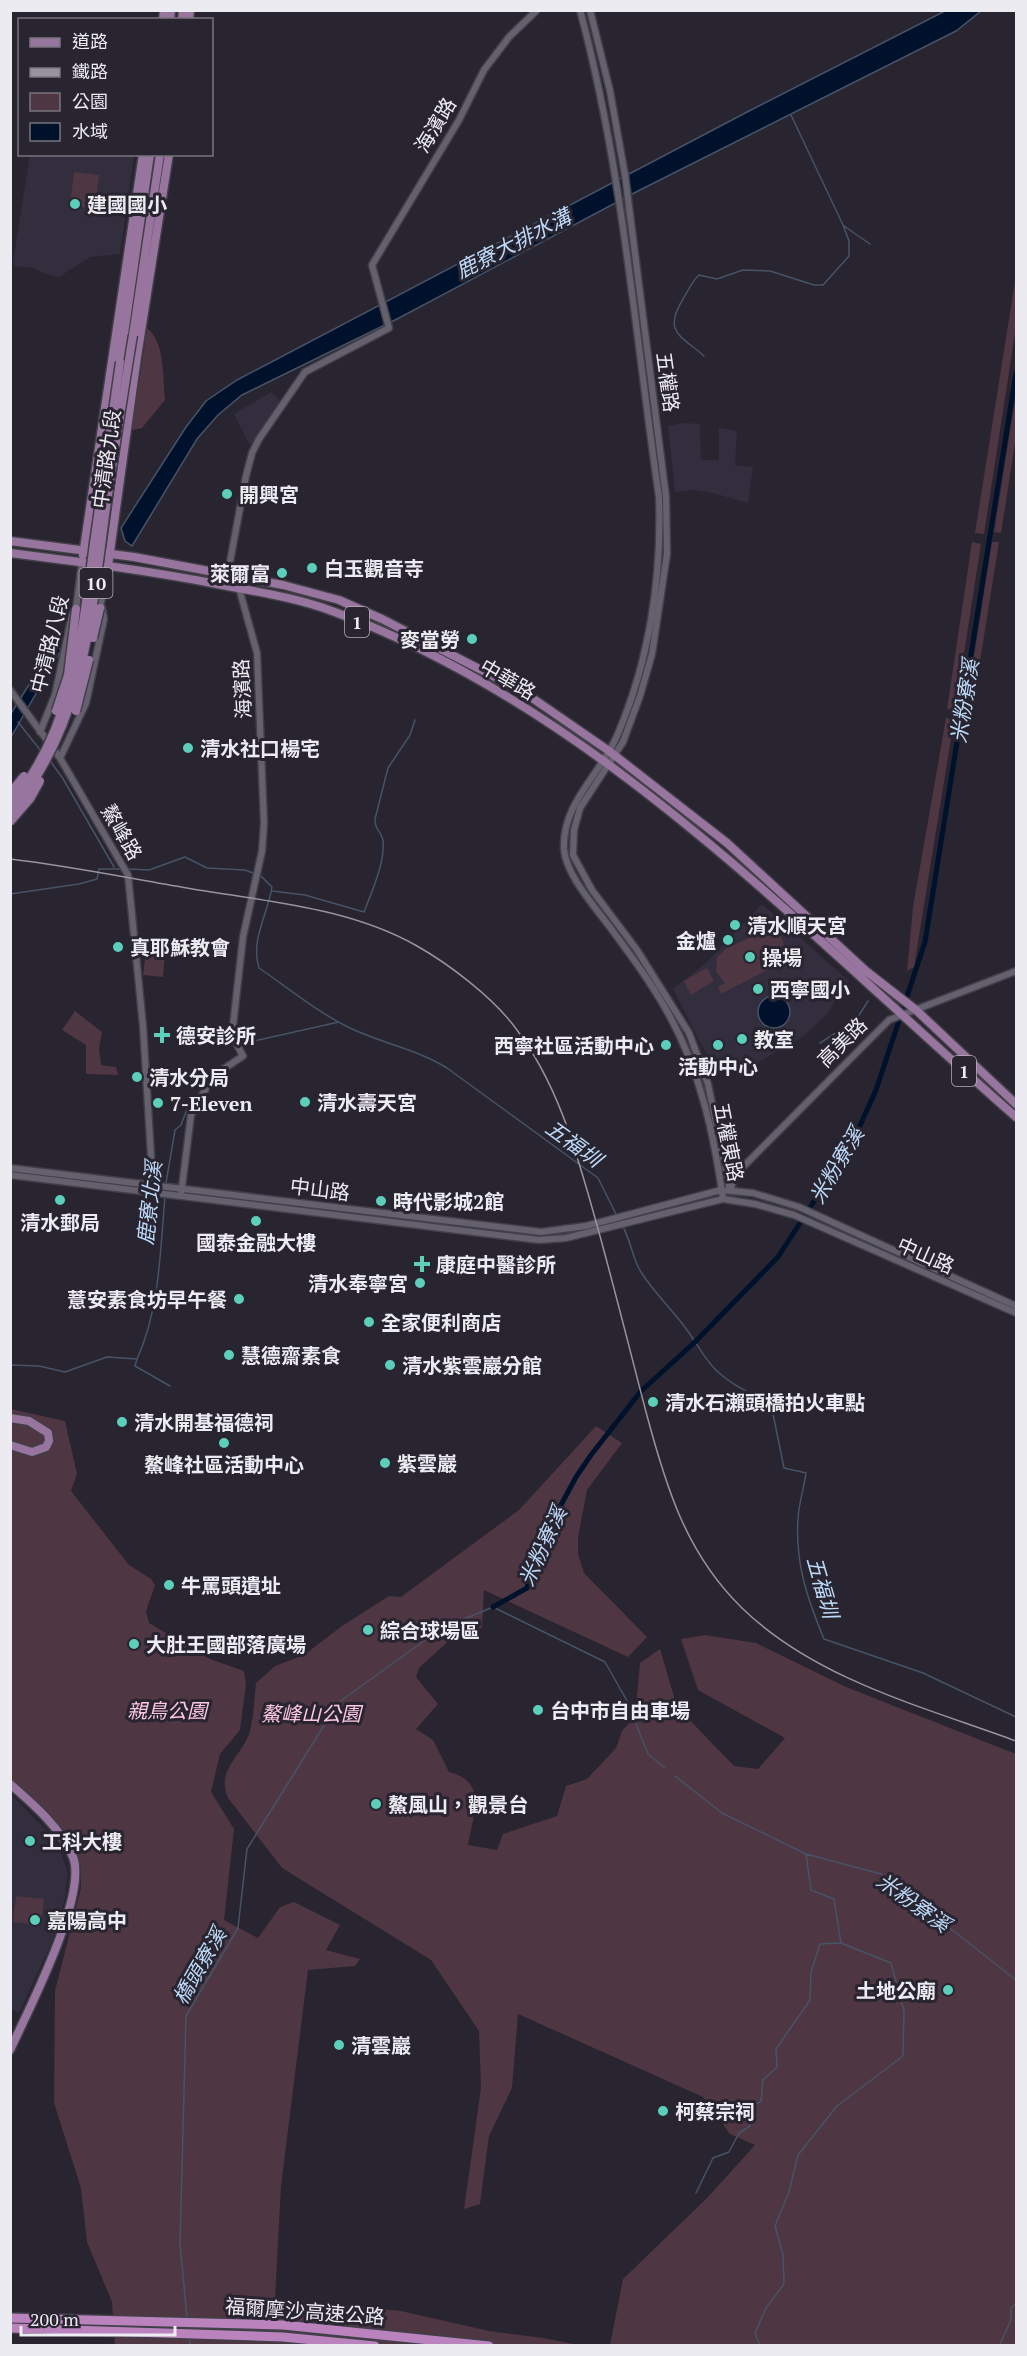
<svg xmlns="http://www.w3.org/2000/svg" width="1027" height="2356" viewBox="0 0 1027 2356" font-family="'PT Serif','Noto Sans TC',serif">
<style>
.built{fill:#332e3e}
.green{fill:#4e3642}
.water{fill:#00122b;stroke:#475367;stroke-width:1.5}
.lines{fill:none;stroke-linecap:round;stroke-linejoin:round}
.stream{stroke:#475367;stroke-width:1.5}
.canal{stroke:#00122b;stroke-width:5}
.tertiary-casing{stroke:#413f47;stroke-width:9}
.primary-casing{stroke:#413f47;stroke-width:11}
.motorway-casing{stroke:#413f47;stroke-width:12}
.tertiary{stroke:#64606d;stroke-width:6}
.primary{stroke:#98759e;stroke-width:8}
.motorway{stroke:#ba83be;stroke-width:9}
.rail{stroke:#97949d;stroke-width:1.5}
.primary-bridge-casing{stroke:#413f47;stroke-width:11;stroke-linecap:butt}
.primary-bridge{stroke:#98759e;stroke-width:8}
.poi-dot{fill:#5cceba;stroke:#282430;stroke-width:2}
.labels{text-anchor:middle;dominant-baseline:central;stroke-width:6;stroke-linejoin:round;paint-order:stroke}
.shield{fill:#282430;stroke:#b2afb8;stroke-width:1.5}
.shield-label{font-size:18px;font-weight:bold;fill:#edebf2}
.street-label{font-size:20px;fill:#edebf2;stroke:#282430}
.poi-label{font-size:20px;font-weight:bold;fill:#edebf2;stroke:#282430;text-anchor:start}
.park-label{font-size:20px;font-style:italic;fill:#fec7e1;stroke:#282430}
.water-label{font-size:21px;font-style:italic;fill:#bdd9f8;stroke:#282430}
</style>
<rect width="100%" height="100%" fill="#282430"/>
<path class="built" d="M30 155H134L120 254 90 257 59 277 42 273 34 268 14 266 13 261Z
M271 392 281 401 250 445 234 414Z
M682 423 700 424 701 460H719V428L737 431 735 465 753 467 748 503 713 493 694 490 675 492 668 426Z
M762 904 849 981 827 1014 804 1036 753 1065 717 1075 673 989 707 962Z
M10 1793 45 1829 61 1853 68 1872 65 1898 52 1942 19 2013 10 2009Z"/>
<path class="green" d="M74 172 99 175 95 209 70 205Z
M1016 275V327L984 534 975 533Z
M147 328C165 341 163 379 165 400L142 428 132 430Z
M1016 394V437L1001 533 994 532Z
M972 542 981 544 955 711 947 709Z
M992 542H999L972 712 965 713Z
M946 718 954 720 914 967 907 971 913 907Z
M767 930 781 936 786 951 795 947 798 954 721 994 718 987 725 983 716 972 717 957 727 948Z
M148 937 166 939 163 977 143 975Z
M707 968 714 981 691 995 684 981Z
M75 1011 102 1032 99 1048 101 1065 116 1067 118 1075 86 1074V1045L62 1030Z
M11 1409 65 1421 77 1474 71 1491 129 1565 151 1579 155 1585 146 1611 149 1623 210 1659 244 1671 246 1684 240 1730 220 1754 211 1792 234 1829 224 1920 258 1938 280 1907 294 1902 340 1925 326 1950 360 1959 355 1966 308 1970 281 2186 275 2298 401 2311 489 2331 544 2338 578 2345H115L112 2302 87 2242 81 2188 54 2103 55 1991 81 1888V1867L73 1849 33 1798 11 1780Z
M596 1426 622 1443 587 1490 578 1537V1554L584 1573 647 1637 628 1657 484 1590 482 1628 453 1637 419 1668 416 1677 438 1704 416 1729 433 1740 449 1772C489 1782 473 1815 468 1845L497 1850 503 1834 557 1816 566 1786 587 1779 616 1748 622 1731 635 1717 640 1663 660 1649 677 1707 734 1766 758 1769 785 1738 698 1690 681 1639 705 1635 756 1643 846 1687 1016 1754V2345H610L623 2279 708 2197 755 2145 730 2134 703 2097 518 2014 512 2088 489 2136 480 2204 464 2209 481 2088 479 2031 431 1960 282 1868 228 1798C216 1770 240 1758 249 1734 254 1718 254 1699 256 1683L275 1666 304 1655 342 1626 389 1596 401 1597 519 1510Z
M16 1896 44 1899 41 1925 13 1922Z"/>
<path class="water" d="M945 11H981L956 31 636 192 399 318 242 395 218 415 197 439 132 546 125 541 121 528 186 427 206 401 237 380 749 111Z
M54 645 61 650 11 737 10 715Z
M758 1012a16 16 0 1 1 32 0a16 16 0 1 1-32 0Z"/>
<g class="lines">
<path class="stream" d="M844 226 870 244
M704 356C682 336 662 333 683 299 688 291 692 281 699 275L717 279 743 270 770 271 814 285H823L849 256V241L843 225 791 115
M18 722 41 751
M50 761 62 777 114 867
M128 869 149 870 185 857 207 868 245 870 253 873
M261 876 272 887C268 914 250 940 259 968 287 987 317 1012 348 1027 380 1043 417 1049 447 1068L598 1178 617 1216
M272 891 305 895 364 912C372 891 385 863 383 841 382 832 374 829 375 819L388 768 410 735 415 720
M10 894 79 884 97 879 99 869H120
M820 1043 856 1020 868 1001
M242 1047 254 1041 339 1022
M148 1049V1060
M166 1183 175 1130 181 1125 187 1109
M622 1225C631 1240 632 1258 641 1272 654 1293 673 1310 687 1330 696 1342 705 1360 716 1370 730 1384 750 1393 767 1402L772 1409 784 1468 806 1473C804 1488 799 1503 798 1518 795 1563 807 1598 824 1639L923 1673 1016 1717
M137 1359 135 1366 170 1386
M10 1365 39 1366 65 1372 107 1357 137 1359C160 1308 160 1252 165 1197
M675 1776 722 1813 806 1854 881 1874 1016 1980
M696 2193 713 2158 729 2152 739 2133 750 2126 746 2115 751 2105 761 2102 763 2080 777 2067 776 2049 810 2000 811 1972 820 1944 841 1943
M187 2318 180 2244 186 2016 238 1928 247 1849 338 1703 440 1629 493 1607 605 1662 626 1699 648 1754 665 1768
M189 2337 190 2346
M760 2346 755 2333 766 2308 784 2284 783 2255 775 2226 789 2192 798 2155 837 2106 903 2056 904 2011 891 1963 841 1943 834 1899 811 1890 806 1854
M999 2346 1011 2320V2308L1016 2304"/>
<path class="canal" d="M493 1607 527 1588 533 1557 576 1477 591 1455 641 1391 694 1343 778 1257 853 1141 876 1090 925 942 1016 373"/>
<g class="tertiary-casing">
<path id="tertiary" d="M580 10C623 170 635 334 659 497 662 578 649 662 617 736 600 775 562 803 564 849 566 876 597 909 612 930 632 957 652 984 668 1013 700 1070 714 1134 723 1199
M590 10 610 91 625 175 666 497 667 554 652 654 640 696 623 742 580 808 574 830 573 855 592 890 637 950 689 1033 708 1084 730 1191
M100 608 108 566
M10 690 60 758 128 875 143 1026 153 1188
M40 732 55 695 72 615 76 609 82 562
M60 758 86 703 104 619 102 608
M10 1168 541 1232 586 1226 721 1190 753 1193 799 1207 1016 1306
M10 1175 539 1240 566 1238 723 1199 755 1204 794 1215 1016 1313
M730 1190 736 1174 889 1020 1016 971
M181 1195 191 1115 213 1076 243 1056 232 1035 243 937 262 851 264 823 257 653 239 588 229 567 246 476 252 453 259 439 305 372 389 328 372 265 459 120 484 70 509 37 537 10"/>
</g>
<g class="primary-casing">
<path id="primary" d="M163 20 164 10
M170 20 171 10
M182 20 183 10
M189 20 190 10
M133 335 160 154
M120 362 150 154
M10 541 134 557 283 585 339 600 382 619 522 691 609 751 727 843 866 971 916 1010 1016 1104
M10 553C81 562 152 571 222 585 259 592 297 598 332 611 598 708 807 935 1016 1117
M83 555 143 154
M108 566 137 357 169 154
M10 1418 29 1421 48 1433 49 1441 46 1447 32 1452 10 1445
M10 1784C33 1804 61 1828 73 1857 88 1895 28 2011 10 2050"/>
</g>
<g class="motorway-casing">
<path id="motorway" d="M10 2318 283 2325 489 2346
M10 2328 283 2337 375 2346"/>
</g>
<use href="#tertiary" class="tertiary"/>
<use href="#primary" class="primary"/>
<use href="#motorway" class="motorway"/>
<path class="rail" d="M10 859C70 866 128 878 187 888 263 901 349 907 417 946 449 964 492 997 514 1026 558 1083 576 1151 595 1218 613 1282 629 1347 646 1412 666 1487 686 1554 743 1609 817 1680 924 1707 1016 1741"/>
<g class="primary-bridge-casing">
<path id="primary-bridge" d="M93 638 100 608
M56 711 68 675 76 609
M76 711 89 660
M10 793 24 776
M10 804C73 731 82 633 94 543 103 483 111 422 120 362
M10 813C83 728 91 621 105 515 114 455 123 395 133 335
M10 822 30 799 40 781"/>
</g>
<use href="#primary-bridge" class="primary-bridge"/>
</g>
<g class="poi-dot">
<circle cx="75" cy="204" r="6"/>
<circle cx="227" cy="494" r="6"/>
<circle cx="312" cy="568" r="6"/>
<circle cx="282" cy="573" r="6"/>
<circle cx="472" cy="639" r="6"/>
<circle cx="188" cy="748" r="6"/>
<circle cx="735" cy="925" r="6"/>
<circle cx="728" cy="940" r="6"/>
<circle cx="118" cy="947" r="6"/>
<circle cx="750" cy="957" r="6"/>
<circle cx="758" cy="989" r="6"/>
<path d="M159 1026h6v6h6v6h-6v6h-6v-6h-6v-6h6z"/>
<circle cx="742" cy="1039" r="6"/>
<circle cx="666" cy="1045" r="6"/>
<circle cx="718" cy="1045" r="6"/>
<circle cx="137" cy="1077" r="6"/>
<circle cx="305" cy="1102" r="6"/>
<circle cx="158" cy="1103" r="6"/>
<circle cx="60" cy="1200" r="6"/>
<circle cx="381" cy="1201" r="6"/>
<circle cx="256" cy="1221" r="6"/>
<path d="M419 1255h6v6h6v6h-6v6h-6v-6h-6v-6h6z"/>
<circle cx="420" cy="1283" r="6"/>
<circle cx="239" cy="1299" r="6"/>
<circle cx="369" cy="1322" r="6"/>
<circle cx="229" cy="1355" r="6"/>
<circle cx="390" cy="1365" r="6"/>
<circle cx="653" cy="1402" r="6"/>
<circle cx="122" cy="1422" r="6"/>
<circle cx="224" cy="1443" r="6"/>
<circle cx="385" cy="1463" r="6"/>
<circle cx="169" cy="1585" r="6"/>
<circle cx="368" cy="1630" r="6"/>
<circle cx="134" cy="1644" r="6"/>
<circle cx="538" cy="1710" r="6"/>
<circle cx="376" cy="1804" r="6"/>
<circle cx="30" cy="1841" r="6"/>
<circle cx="35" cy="1920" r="6"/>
<circle cx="948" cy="1990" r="6"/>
<circle cx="339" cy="2045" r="6"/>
<circle cx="663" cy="2111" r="6"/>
</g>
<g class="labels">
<g class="shield">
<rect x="79.5" y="568" width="33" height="30" rx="4.5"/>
<rect x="345" y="607" width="24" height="30" rx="4.5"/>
<rect x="952" y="1056" width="24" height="30" rx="4.5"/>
</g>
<g class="shield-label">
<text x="96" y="583">10</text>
<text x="357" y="622">1</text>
<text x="964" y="1071">1</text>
</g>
<g class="street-label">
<text transform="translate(435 125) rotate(-59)">海濱路</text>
<text transform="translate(668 382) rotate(82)">五權路</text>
<text transform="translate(106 459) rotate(-82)">中清路九段</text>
<text transform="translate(49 644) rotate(-76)">中清路八段</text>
<text transform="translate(508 679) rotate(30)">中華路</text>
<text transform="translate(242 689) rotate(-93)">海濱路</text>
<text transform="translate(122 832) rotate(60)">鰲峰路</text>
<text transform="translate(842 1042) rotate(-45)">高美路</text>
<text transform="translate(729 1142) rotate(79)">五權東路</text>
<text transform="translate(320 1189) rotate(7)">中山路</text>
<text transform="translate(926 1255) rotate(24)">中山路</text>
<text transform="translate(305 2311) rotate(4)">福爾摩沙高速公路</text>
</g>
<g class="poi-label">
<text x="87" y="204">建國國小</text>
<text x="239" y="494">開興宮</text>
<text x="324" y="568">白玉觀音寺</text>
<text x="270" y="573" text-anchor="end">萊爾富</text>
<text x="460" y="639" text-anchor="end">麥當勞</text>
<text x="200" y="748">清水社口楊宅</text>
<text x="747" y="925">清水順天宮</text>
<text x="716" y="940" text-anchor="end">金爐</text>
<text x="130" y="947">真耶穌教會</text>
<text x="762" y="957">操場</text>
<text x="770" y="989">西寧國小</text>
<text x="176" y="1035">德安診所</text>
<text x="754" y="1039">教室</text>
<text x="654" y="1045" text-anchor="end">西寧社區活動中心</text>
<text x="718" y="1066" text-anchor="middle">活動中心</text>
<text x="149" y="1077">清水分局</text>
<text x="317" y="1102">清水壽天宮</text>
<text x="170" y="1103">7-Eleven</text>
<text x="393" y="1201">時代影城2館</text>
<text x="60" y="1222" text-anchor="middle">清水郵局</text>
<text x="256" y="1242" text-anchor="middle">國泰金融大樓</text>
<text x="436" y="1264">康庭中醫診所</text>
<text x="408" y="1283" text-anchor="end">清水奉寧宮</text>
<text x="227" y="1299" text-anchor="end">薏安素食坊早午餐</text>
<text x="381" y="1322">全家便利商店</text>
<text x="241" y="1355">慧德齋素食</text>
<text x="402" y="1365">清水紫雲巖分館</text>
<text x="665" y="1402">清水石瀨頭橋拍火車點</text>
<text x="134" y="1422">清水開基福德祠</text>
<text x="397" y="1463">紫雲巖</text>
<text x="224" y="1464" text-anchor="middle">鰲峰社區活動中心</text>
<text x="181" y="1585">牛罵頭遺址</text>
<text x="380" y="1630">綜合球場區</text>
<text x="146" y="1644">大肚王國部落廣場</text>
<text x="550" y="1710">台中市自由車場</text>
<text x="388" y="1804">鰲風山，觀景台</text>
<text x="42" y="1841">工科大樓</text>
<text x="47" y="1920">嘉陽高中</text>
<text x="936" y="1990" text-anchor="end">土地公廟</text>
<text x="351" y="2045">清雲巖</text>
<text x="675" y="2111">柯蔡宗祠</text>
</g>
<g class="park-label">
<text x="167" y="1710">親鳥公園</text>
<text x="311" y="1713">鰲峰山公園</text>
</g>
<g class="water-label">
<text transform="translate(513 243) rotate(-27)">鹿寮大排水溝</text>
<text transform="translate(964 701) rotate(-81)">米粉寮溪</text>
<text transform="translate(574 1143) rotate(36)">五福圳</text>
<text transform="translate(836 1165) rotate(-59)">米粉寮溪</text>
<text transform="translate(149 1203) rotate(-84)">鹿寮北溪</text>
<text transform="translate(542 1546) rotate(-65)">米粉寮溪</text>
<text transform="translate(823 1587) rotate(74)">五福圳</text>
<text transform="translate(914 1902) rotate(36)">米粉寮溪</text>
<text transform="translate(199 1966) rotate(-60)">橋頭寮溪</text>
</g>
</g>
<rect width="1027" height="2356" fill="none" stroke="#edebf2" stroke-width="24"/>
<rect x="18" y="18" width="195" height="138" fill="#282430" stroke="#77747e" stroke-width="1.5"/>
<rect x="30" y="38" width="30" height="9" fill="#98759e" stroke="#77747e" stroke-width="1.5"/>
<text x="72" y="48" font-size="18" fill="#edebf2">道路</text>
<rect x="30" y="68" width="30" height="9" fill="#97949d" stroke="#77747e" stroke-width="1.5"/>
<text x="72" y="78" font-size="18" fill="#edebf2">鐵路</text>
<rect x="30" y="93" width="30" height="18" fill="#4e3642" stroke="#77747e" stroke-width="1.5"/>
<text x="72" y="108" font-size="18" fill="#edebf2">公園</text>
<rect x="30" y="123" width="30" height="18" fill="#00122b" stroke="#77747e" stroke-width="1.5"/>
<text x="72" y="138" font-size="18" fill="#edebf2">水域</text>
<path d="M21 2326v9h154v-9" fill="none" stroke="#edebf2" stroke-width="3"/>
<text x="30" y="2326" font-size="18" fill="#edebf2" stroke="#282430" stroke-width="4.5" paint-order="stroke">200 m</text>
</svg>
